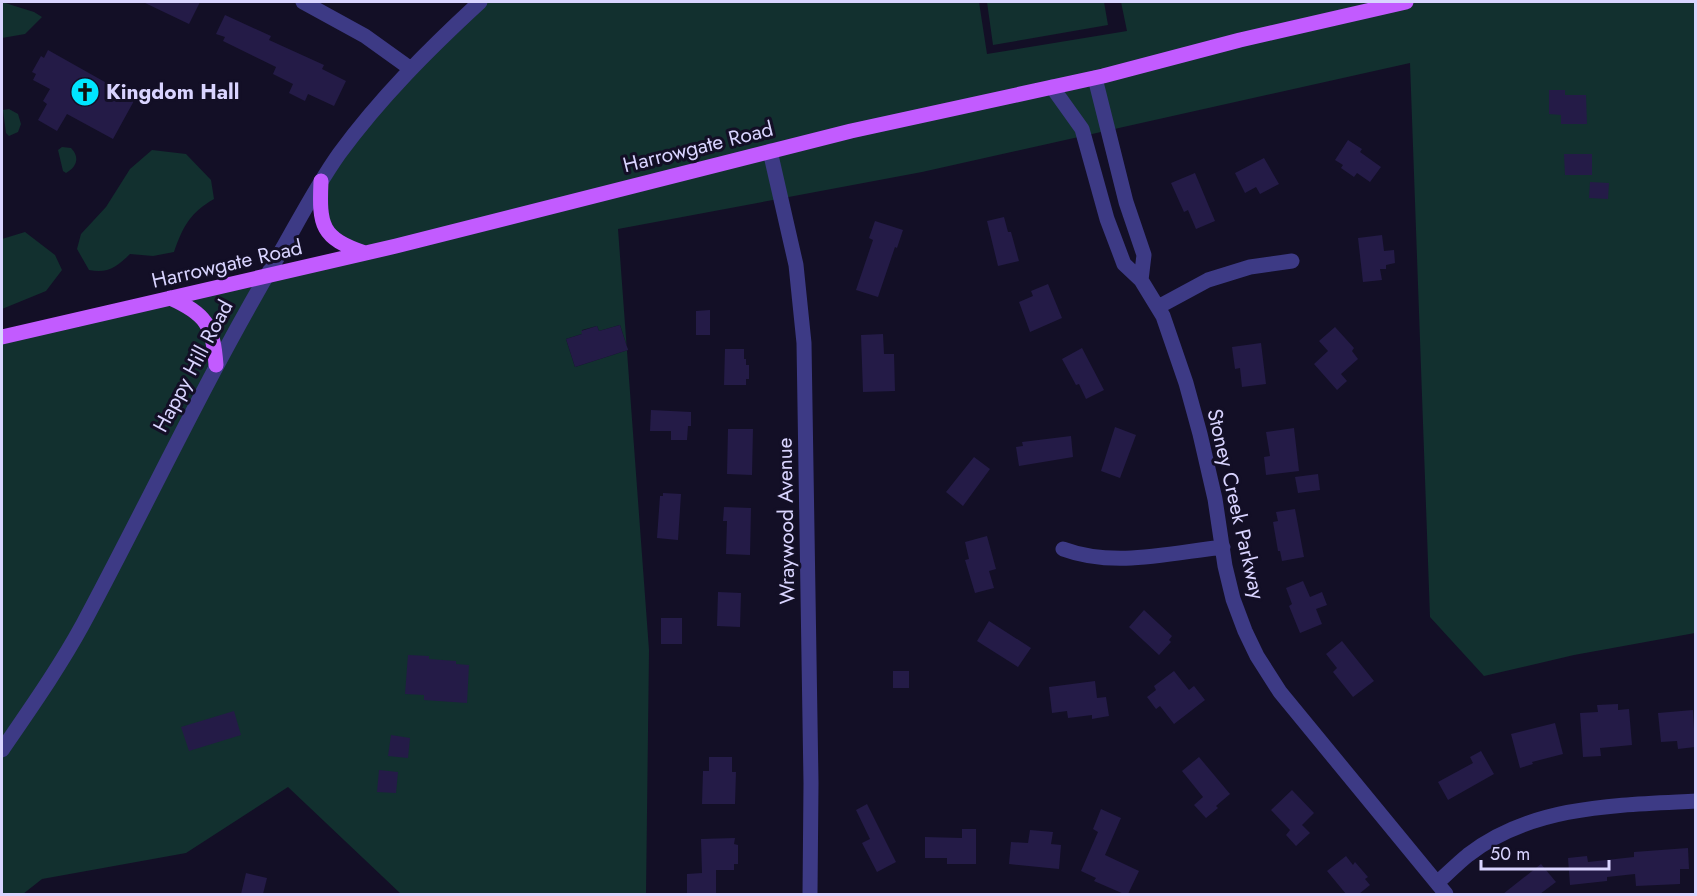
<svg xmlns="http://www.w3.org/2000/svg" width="1697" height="896" viewBox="0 0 1697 896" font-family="Jost,sans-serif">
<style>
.green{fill:#12302f;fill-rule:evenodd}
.building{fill:#241b47}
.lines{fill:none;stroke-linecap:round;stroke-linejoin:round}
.minor{stroke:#3d3a85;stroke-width:15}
.major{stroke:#c25bff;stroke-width:15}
.labels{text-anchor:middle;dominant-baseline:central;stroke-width:6;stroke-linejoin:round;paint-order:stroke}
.poi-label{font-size:21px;font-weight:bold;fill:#d9d4ff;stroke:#130f26;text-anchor:start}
.street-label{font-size:21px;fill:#d9d4ff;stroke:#130f26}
</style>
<rect width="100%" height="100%" fill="#130f26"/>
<path class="green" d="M2 2 34 12 42 17 25 34 2 38Z
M480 2H979L987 54 1127 31 1121 2H1695V633L1574 655 1484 676 1430 617 1410 63 922 172 618 229 649 650 646 894H401L288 787 186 853 42 879 23 894H2V337L364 253 327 231 321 181 338 155ZM620 325 628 350 575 367 566 339 582 334V330L597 326 599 331Z
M987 2H1104L1108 25 993 45Z
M9 109 18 114 21 124 18 132 9 136 6 133 3 110Z
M62 147 71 148C80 157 77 167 66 173L63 171 58 150Z
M152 150 186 154 211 180 214 199C190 213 183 226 174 252L153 256 130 254C117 267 107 274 89 270L77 249 81 234 106 207 130 169Z
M25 232 55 255 62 270 46 291 2 309V239Z"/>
<path class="building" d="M143 2H200L189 24Z
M225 15 271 36 269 40 324 65 322 69 346 81 334 106 308 94 305 101 289 93 293 84 273 74 276 67 223 41 225 37 216 34Z
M48 50 135 99 113 139 67 114 57 131 38 120 47 104 43 101 50 89 33 80 36 74 32 72 41 56 44 58Z
M1549 90H1565V95H1586L1587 124H1561V115L1549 114Z
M1348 140 1362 149 1360 152 1381 167 1370 182 1357 173 1354 177 1341 168 1343 165 1335 160Z
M1564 154H1592V175H1565Z
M1264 158 1279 184 1260 194 1256 187 1245 193 1235 173Z
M1195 173 1215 221 1196 229 1188 210 1184 212 1171 183Z
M1590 182 1609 183 1608 199 1589 198Z
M1004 217 1008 232H1011L1019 261 998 266 987 221Z
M875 221 903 230 897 248 895 247 878 297 856 290 873 240 869 238Z
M1382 235 1384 251 1394 250 1395 263 1386 265V269H1380L1382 280 1363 282 1358 238Z
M1048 284 1062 318 1030 332 1019 302 1033 296 1031 291Z
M710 310V335H696V311Z
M620 325 628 350 575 367 566 339 582 334 581 331 597 326 599 331Z
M1335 327 1354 348 1352 351 1358 359 1341 374 1347 381 1337 390 1314 364 1328 351 1319 341Z
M883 334 884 354H894L895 391 863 392 861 335Z
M1261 343 1266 384 1242 387 1240 368 1235 369 1232 347Z
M1082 348 1104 390 1086 399 1079 384 1076 385 1062 359Z
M725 349H744V359H746V365H749V379H746V385H724Z
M651 410 691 412V426H688L687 440H671V431H650Z
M1115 427 1136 435 1120 478 1101 471Z
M1294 428 1299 471 1266 475 1264 457 1270 456 1266 432Z
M728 429H753L752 475 727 474Z
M1071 436 1073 457 1019 466 1016 447 1023 446 1022 442Z
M974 457 990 469 963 506 946 492Z
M1318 474 1320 490 1298 493 1295 477Z
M663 493 681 494 678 540 657 538 660 496H663Z
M724 507 751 508 750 555 726 554 727 521H723Z
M1295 509 1304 557 1282 561 1280 551H1278L1273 522 1278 521 1276 512Z
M987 536 996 569 989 571 994 588 975 593 965 560 969 559 965 542Z
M1303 581 1310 597 1322 592 1327 605 1316 609 1322 624 1300 633 1289 606 1292 604 1286 588Z
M718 592 741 593 740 627 717 626Z
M1144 610 1172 636 1169 640 1171 642 1159 655 1129 627Z
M661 618H682V644H661Z
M989 621 1031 648 1018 667 977 641Z
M1342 641 1374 681 1353 697 1333 672 1337 668 1326 654Z
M408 655 429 656V659L456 661V664L469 665 467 703 424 700V695L405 694Z
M893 671H909V688H893Z
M1174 671 1189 690 1194 686 1205 700 1174 724 1160 706 1156 709 1147 697 1156 690 1154 686Z
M1095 681 1097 698 1106 697 1109 716 1092 719V715L1068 718 1067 711 1052 713 1049 687Z
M1618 704V710L1629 709 1632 745 1600 748 1601 756 1583 757 1580 713 1598 712 1597 705Z
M1693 710 1695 747 1678 749 1677 741 1661 742 1658 713Z
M234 711 241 735 189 751 181 727Z
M1555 723 1563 754 1532 762 1533 764 1520 768 1511 734Z
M391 735 410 738 408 758 388 756Z
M1481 751 1494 774 1448 800 1438 782 1473 763 1470 757Z
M709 757H732V772H736L735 804H702L703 771H709Z
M1199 757 1230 794 1216 806 1218 808 1206 818 1194 805 1203 797 1182 771Z
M379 770 398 772 396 793 377 792Z
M1292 790 1314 813 1302 825 1310 833 1296 846 1286 835 1290 830 1271 810Z
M867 804 896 862 877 872 862 843 870 839 856 810Z
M1101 809 1121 818 1105 855 1139 871 1128 894H1124L1094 881 1096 878 1081 871 1098 832 1093 829Z
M962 829H976V864H947V858H925V837L962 838Z
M1030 830 1053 832 1051 844 1061 845 1059 869 1009 864 1011 842 1028 843Z
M735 838 734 844 738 845V864H734V870H716V894H687V874L702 873 701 839Z
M1688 848 1689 869H1680V884L1636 886 1635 874 1607 877V881L1570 885 1568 858 1587 856 1588 862 1634 857V852Z
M1346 856 1353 865 1355 862 1368 877 1365 879 1370 885 1359 894H1346L1327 871Z
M1541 864 1556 882 1540 894H1503Z
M246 873 267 878 263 894H241Z"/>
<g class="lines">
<path class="minor" d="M303 2 365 36 411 69
M1095 78 1126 202 1144 255 1141 280
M1052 87 1082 129 1107 219 1124 264 1141 280 1163 316 1186 383 1200 434 1215 499 1225 566 1233 599 1245 631 1257 656 1280 692 1446 894
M770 151 796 265 804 343 811 783 810 894
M1158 307 1208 280 1250 267 1292 261
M1063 549C1114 568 1170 553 1223 547
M2 750C30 709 59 668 83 624 148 503 206 378 276 260 297 224 315 188 339 154 380 98 429 49 480 2
M1437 883C1447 874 1457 864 1468 855 1532 805 1618 805 1696 801"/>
<path class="major" d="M321 181C319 226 321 238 365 253
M170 298C206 314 213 325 216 365
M2 337 396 246 851 131 1103 76 1240 40 1406 2"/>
</g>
<defs>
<g id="church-disc" transform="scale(1.5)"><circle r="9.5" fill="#00e5ff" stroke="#130f26"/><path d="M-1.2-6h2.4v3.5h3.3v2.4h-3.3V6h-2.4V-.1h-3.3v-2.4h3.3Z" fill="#111"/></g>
</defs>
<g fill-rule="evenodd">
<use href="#church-disc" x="85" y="92"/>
</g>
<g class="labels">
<g class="poi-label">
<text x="106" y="92">Kingdom Hall</text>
</g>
<g class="street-label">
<text transform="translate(698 147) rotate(-14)">Harrowgate Road</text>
<text transform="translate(227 264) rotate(-13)">Harrowgate Road</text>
<text transform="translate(193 366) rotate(-62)">Happy Hill Road</text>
<text transform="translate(1236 504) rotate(77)">Stoney Creek Parkway</text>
<text transform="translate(786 521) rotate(-91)">Wraywood Avenue</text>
</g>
</g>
<rect width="1697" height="896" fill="none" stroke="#d9d4ff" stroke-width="6"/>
<path d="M1481 860v9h128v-9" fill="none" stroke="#d9d4ff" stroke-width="3"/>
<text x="1490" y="860" font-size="18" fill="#d9d4ff" stroke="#130f26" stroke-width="4.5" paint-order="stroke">50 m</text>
</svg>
